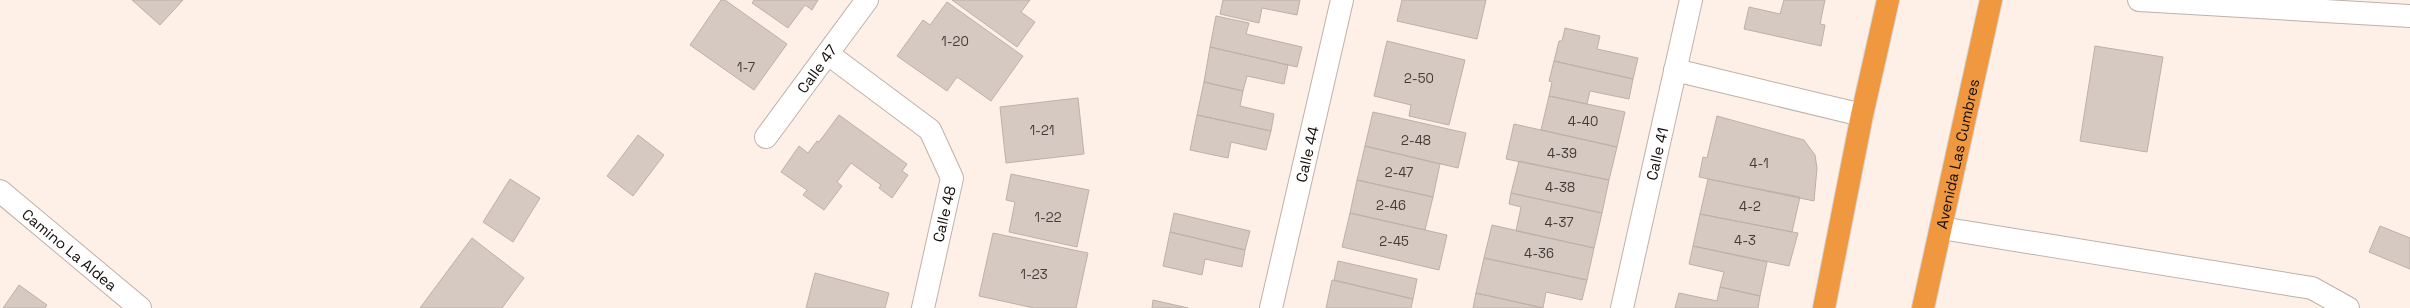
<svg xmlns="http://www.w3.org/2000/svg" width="2410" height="308" viewBox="0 0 2410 308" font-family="'Space Grotesk',sans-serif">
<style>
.building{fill:#d6c9c1;stroke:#bdb0a8}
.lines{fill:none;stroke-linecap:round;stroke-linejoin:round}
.minor-casing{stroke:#beb1a9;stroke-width:24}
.tertiary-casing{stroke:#beb1a9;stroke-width:24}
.trunk-casing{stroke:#d4d3d3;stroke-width:24}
.minor{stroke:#fff;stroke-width:22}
.tertiary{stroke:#fff;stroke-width:22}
.trunk{stroke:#f09840;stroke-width:22}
.labels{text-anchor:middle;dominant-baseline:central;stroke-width:4;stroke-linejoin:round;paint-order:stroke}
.number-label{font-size:13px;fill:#423b37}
.street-label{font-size:15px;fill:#110c09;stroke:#fff}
</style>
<rect width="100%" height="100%" fill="#fef0e7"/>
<path class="building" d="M132 0H183L160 25Z
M721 0H725L787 44 754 90 690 45Z
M754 0H818L812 10 805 5 788 28 752 3Z
M952 0H1030L1021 12 1035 22 1017 47Z
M1223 0H1300L1297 15 1262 8 1259 23 1220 14Z
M1402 0H1486L1477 39 1397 21Z
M1784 0H1825L1820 24 1825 25 1821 46 1744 29 1749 7 1780 14Z
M947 2 1023 56 991 101 957 77 947 91 897 56 923 20 930 25Z
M1216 16 1249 23 1246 34 1302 47 1297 67 1210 47Z
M1565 28 1600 36 1597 49 1638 58 1633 79 1554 61 1559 41H1562Z
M1387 41 1465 60 1449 125 1409 116 1411 105 1374 96Z
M2095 46 2163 57 2147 152 2080 141Z
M1210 47 1288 65 1284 84 1247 76 1243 91 1204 82Z
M1554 61 1633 79 1629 99 1590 91 1587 104 1549 96 1552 82 1549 81Z
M1204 82 1243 91 1240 106 1274 114 1271 131 1197 115Z
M1549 96 1625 112 1617 147 1541 130Z
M1078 98 1084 154 1006 163 1000 107Z
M1373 112 1466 133 1458 168 1365 146Z
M839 115 907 164 902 171 908 175 892 198 879 188 881 185 851 163 837 182 842 186 824 210 803 195 807 190 781 172 799 146 808 153 817 141 819 142Z
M1197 115 1271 131 1266 150 1231 142 1228 158 1190 150Z
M1717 116 1804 140 1815 155 1817 168 1814 201 1699 177 1703 157 1707 158Z
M1514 124 1617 147 1609 180 1506 159Z
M638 135 664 155 633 196 607 176Z
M1365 146 1440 164 1433 197 1357 180Z
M1519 161 1609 180 1602 213 1511 193Z
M1011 174 1089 190 1077 247 1009 232 1015 202 1006 200Z
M510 179 540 198 513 242 483 222Z
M1708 179 1800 197 1792 232 1700 214Z
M1357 180 1433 197 1425 230 1350 213Z
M1511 193 1602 213 1594 248 1516 231 1521 207 1509 204Z
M1174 213 1250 231 1245 250 1170 232Z
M1350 213 1447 235 1439 270 1342 247Z
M1700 214 1798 233 1789 266 1693 246Z
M1492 225 1594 248 1587 280 1484 258Z
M2380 226 2410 238V269L2369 252Z
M1170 232 1245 250 1242 267 1205 259 1202 275 1163 266Z
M993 233 1088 253 1076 308H1034L979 296Z
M472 238 524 278 502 308H420Z
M1693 246 1767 262 1760 296 1720 287 1724 272 1689 264Z
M1484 258 1587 280 1582 300 1546 292 1543 308 1476 293Z
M1338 261 1417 279 1413 299 1334 280Z
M815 273 889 293 885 308H806Z
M1332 280 1413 299 1411 308H1326Z
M19 285 47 305 45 308H3Z
M1720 287 1760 296 1758 308H1675L1679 293 1717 301Z
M1476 293 1543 308H1473Z
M1153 300 1188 308H1152Z"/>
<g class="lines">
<g class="minor-casing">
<g id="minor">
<path d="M2139 0 2410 16"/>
<path d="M828 54 930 130 952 178 923 308"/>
<path d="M1675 70 1862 115"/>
<path id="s1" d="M766 137 867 0"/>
<path d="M1941 228 2312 288 2348 308"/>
<path id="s2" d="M1271 308 1342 0"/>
<path id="s3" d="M1622 308 1691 0"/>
</g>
</g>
<g class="tertiary-casing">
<g id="tertiary">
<path id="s4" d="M0 191 140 308"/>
</g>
</g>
<g class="trunk-casing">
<g id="trunk">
<path d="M1824 308 1862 115 1888 0"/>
<path id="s5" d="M1923 308 1991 0"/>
</g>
</g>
<use href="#minor" class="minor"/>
<use href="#tertiary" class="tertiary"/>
<use href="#trunk" class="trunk"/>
</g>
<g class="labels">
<g class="number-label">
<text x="955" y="41">1-20</text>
<text x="746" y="67">1-7</text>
<text x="1419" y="78">2-50</text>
<text x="1583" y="121">4-40</text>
<text x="1042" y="130">1-21</text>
<text x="1416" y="140">2-48</text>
<text x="1562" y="153">4-39</text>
<text x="1759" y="163">4-1</text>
<text x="1399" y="172">2-47</text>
<text x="1560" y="187">4-38</text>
<text x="1391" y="205">2-46</text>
<text x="1750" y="206">4-2</text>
<text x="1048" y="217">1-22</text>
<text x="1559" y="222">4-37</text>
<text x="1745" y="240">4-3</text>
<text x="1394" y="241">2-45</text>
<text x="1539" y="253">4-36</text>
<text x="1034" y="274">1-23</text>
</g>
<g class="street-label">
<text stroke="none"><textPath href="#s1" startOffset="85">Calle 47</textPath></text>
<text stroke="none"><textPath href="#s2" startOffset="158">Calle 44</textPath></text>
<text stroke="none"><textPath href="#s3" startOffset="158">Calle 41</textPath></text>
<text stroke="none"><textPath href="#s5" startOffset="158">Avenida Las Cumbres</textPath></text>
<text transform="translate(944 214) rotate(-77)">Calle 48</text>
<text stroke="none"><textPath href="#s4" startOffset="91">Camino La Aldea</textPath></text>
</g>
</g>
</svg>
